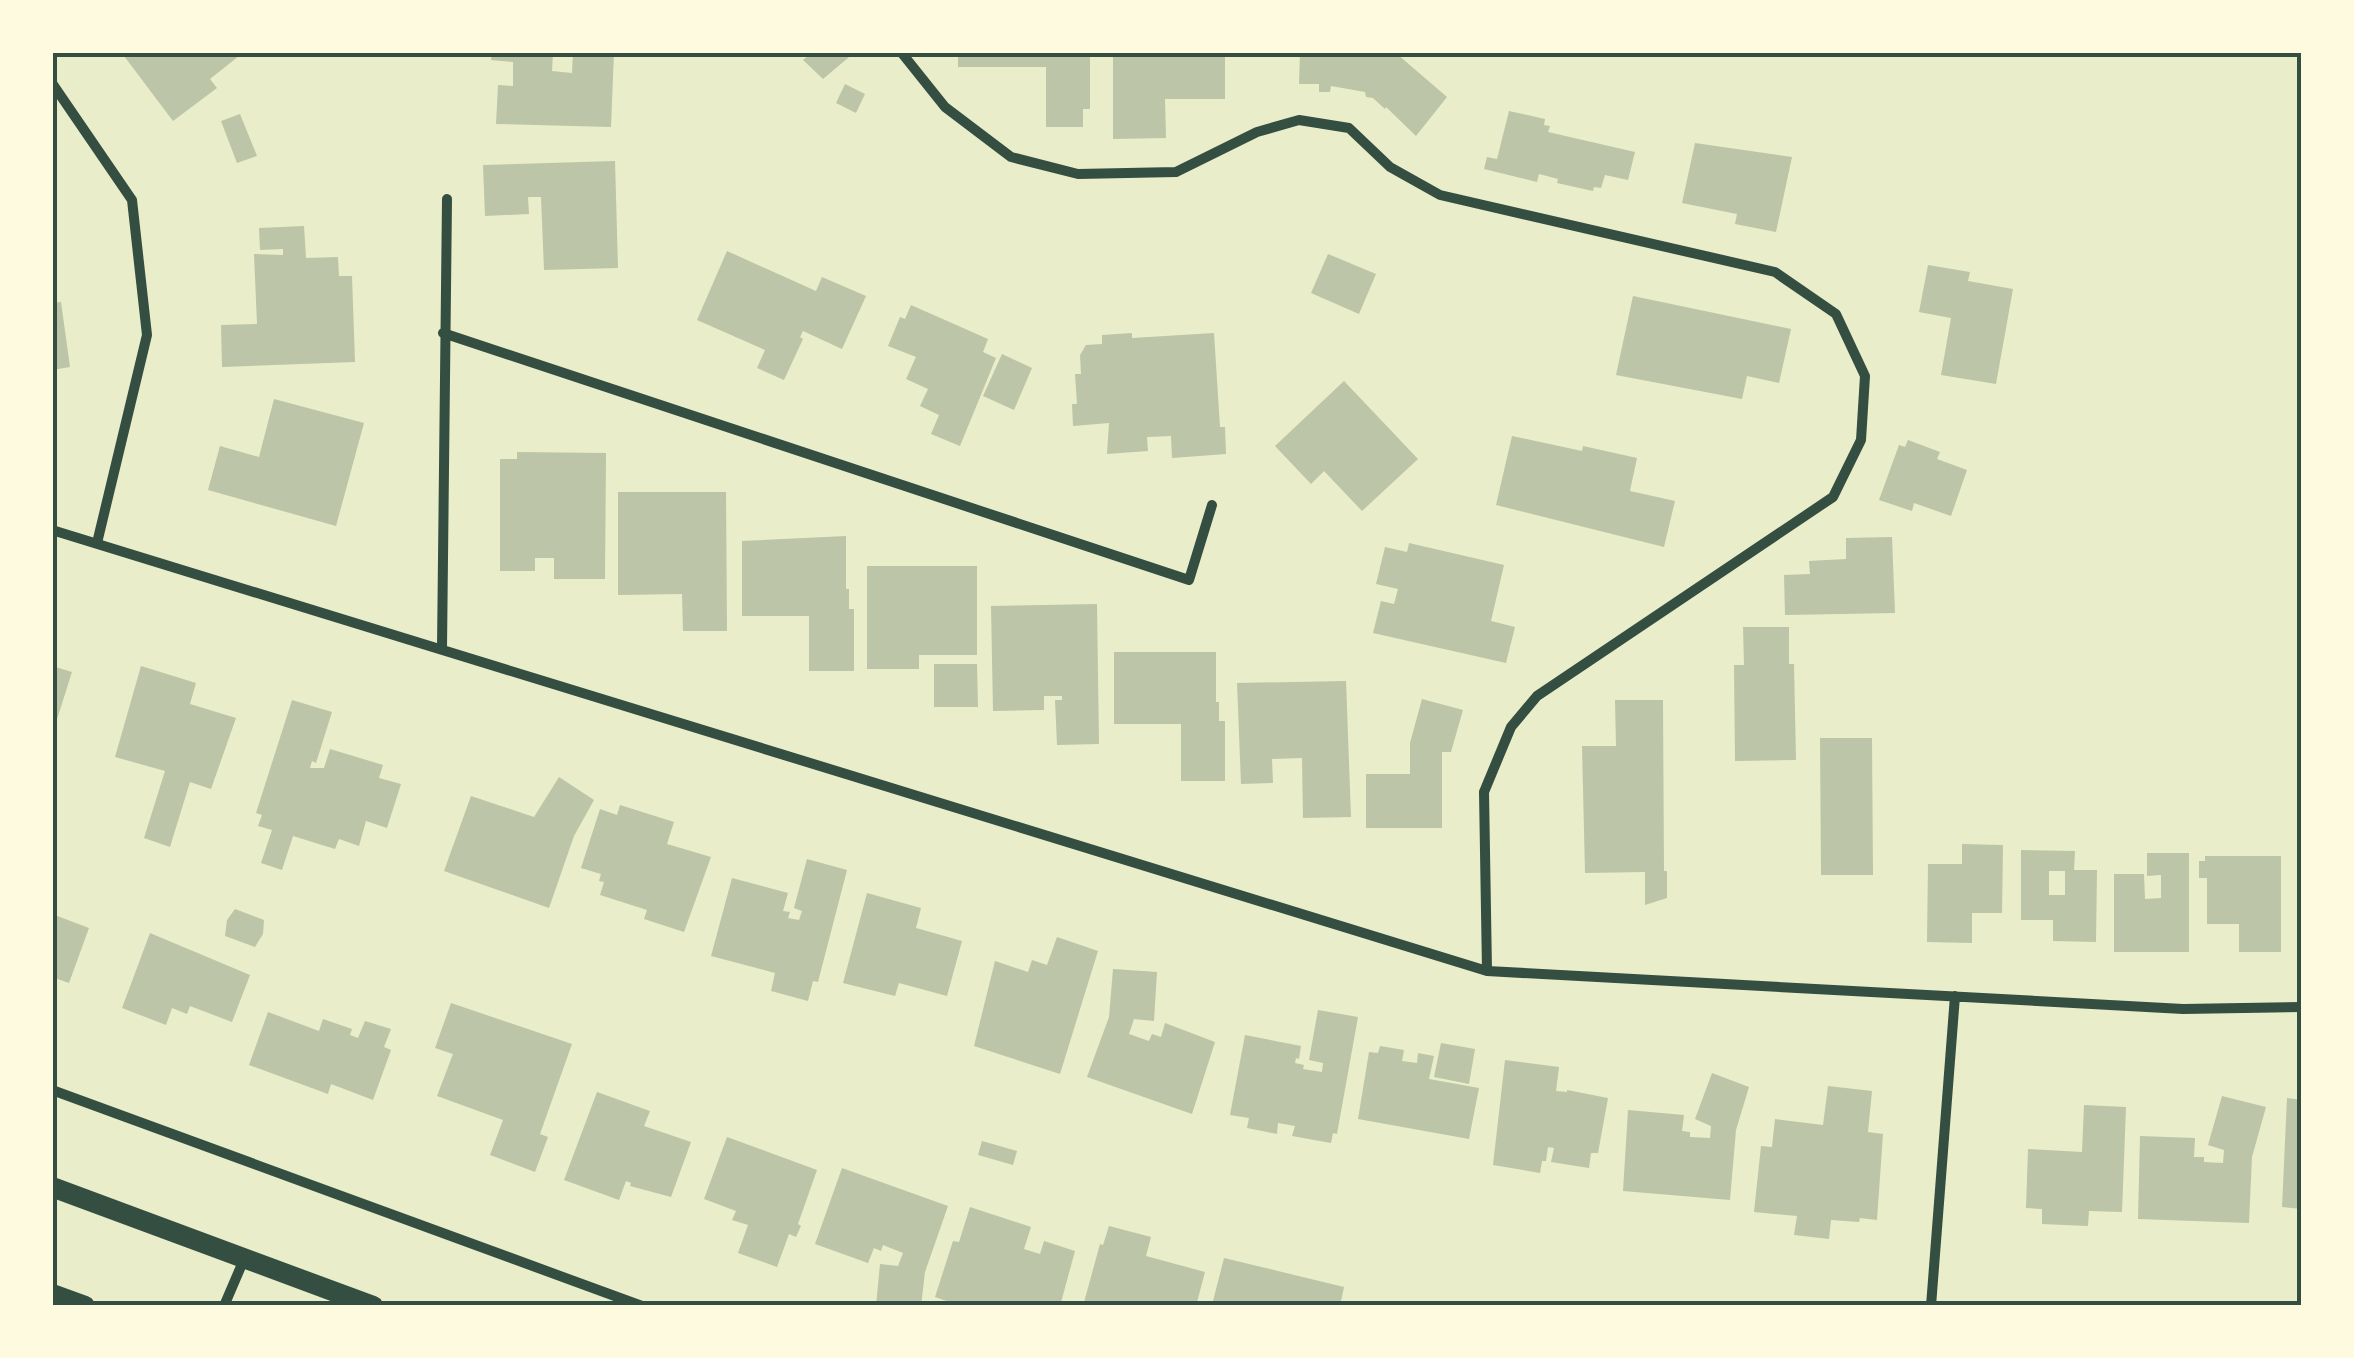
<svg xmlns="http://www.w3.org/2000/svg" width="2354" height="1358" viewBox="0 0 2354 1358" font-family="Inter,sans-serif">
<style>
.building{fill:#bcc5a7;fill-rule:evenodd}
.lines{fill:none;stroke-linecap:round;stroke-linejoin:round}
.minor{stroke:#344e41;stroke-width:10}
.secondary{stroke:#344e41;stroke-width:20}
.neatline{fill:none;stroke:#344e41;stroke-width:4}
</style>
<rect width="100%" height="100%" fill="#e9edc9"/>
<path class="building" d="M121 52H244L210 79 217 88 173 121Z
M492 52H553L552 71 572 73 573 52H614L611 127 496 124 498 85 513 86V62L491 60Z
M813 52H855L823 79 803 60Z
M958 52H1090V109H1083V127H1046V67H958Z
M1113 52H1225V99H1165L1166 138 1113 139Z
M1300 52 1397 54 1447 97 1416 136 1386 107 1385 109 1373 98 1366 97 1365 92 1331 86 1330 92H1319V84H1299Z
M845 84 865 94 856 113 836 103Z
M1509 111 1545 119 1544 125 1550 126 1548 132 1635 152 1628 180 1605 175 1601 188 1594 187 1593 191 1557 183 1558 179 1539 174 1537 182 1484 169 1487 157 1497 159Z
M240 114 257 156 237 163 221 121Z
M1695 143 1792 157 1776 232 1735 224 1737 214 1682 203Z
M615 161 618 268 544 270 541 197H528L529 214 485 216 483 165Z
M304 226 306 258 338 257 339 276H352L355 362 222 367 221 325 257 324 254 254 283 255V249L260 250 259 228Z
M727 251 816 291 822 277 866 296 842 349 803 331 800 337 803 339 784 380 757 368 765 350 697 320Z
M1328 254 1376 274 1359 314 1311 293Z
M1928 265 1970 272 1968 281 2013 289 1996 384 1941 375 1951 318 1919 312Z
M1633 296 1791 329 1779 383 1747 376 1742 399 1616 375Z
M61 302 70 367 52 370V303Z
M911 305 988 339 983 352 996 358 960 446 931 434 939 415 920 406 928 389 906 379 916 357 888 346 900 317 905 319Z
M1132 333V338L1214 333 1220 427H1225L1226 454 1172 458 1171 436 1147 437 1148 451 1107 454 1109 423 1073 426 1072 404H1077L1075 374H1081L1080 355 1086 345 1102 344V335Z
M1002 354 1032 368 1014 410 983 396Z
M1344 381 1418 459 1362 511 1324 471 1311 484 1275 446Z
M274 399 364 423 336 526 208 490 220 446 259 457Z
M1512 436 1582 451 1583 446 1637 458 1630 491 1675 501 1664 547 1496 505Z
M1908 440 1940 452 1937 459 1967 470 1951 516 1914 503 1912 511 1879 500 1899 445 1905 447Z
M517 452 606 453 605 579H554V558H535V571H500V459H517Z
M618 492H726L727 631H683L682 594 618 595Z
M846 536V589H849V609H854V671H809V616H742V541Z
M1892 537 1895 613 1785 615 1784 575 1810 574 1809 561 1846 559V538Z
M1409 543 1504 565 1491 621 1515 627 1506 663 1373 633 1381 601 1394 604 1398 589 1376 584 1385 547 1407 552Z
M867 566H977V655H919V669H867Z
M1097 604 1099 744 1057 745 1055 700H1062V696H1044V710L993 711 991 606Z
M1743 627H1789V664H1794L1796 760 1735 761 1734 665H1744Z
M1114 652H1216V702H1219V721H1225V781H1181V724H1114Z
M934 664H977L978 707H934Z
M52 666 72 672 53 732H52Z
M141 666 196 683 190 704 236 718 211 789 190 782 170 847 144 838 165 771 115 757Z
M1346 681 1351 817 1303 818 1302 758 1272 759 1273 783 1241 784 1237 683Z
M1422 699 1463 710 1451 752H1442V828H1366V774H1410V743Z
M292 700 332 712 316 763 312 761 310 768H324L330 749 383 765 379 778 401 784 387 828 366 821 359 846 339 839 335 849 293 836 282 870 261 863 272 830 258 826 262 815 256 813Z
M1615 700H1663L1664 871H1667V898L1645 905V872L1585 873 1582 746H1616Z
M1820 738H1872L1873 875H1821Z
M559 777 594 800 574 836 549 908 444 871 471 796 534 817Z
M620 805 674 822 667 844 711 857 684 932 644 919 647 910 600 895 604 882 599 881 601 874 581 868 600 809 617 815Z
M1962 844 2003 845 2002 913H1972V943L1927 942 1928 864H1962Z
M2021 850 2075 851 2074 870H2097L2096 942 2053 941V920H2021ZM2049 871H2065V895H2049Z
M2147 853H2189V952H2114V874H2144L2145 899 2161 898V875L2147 876Z
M2205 856H2281V952H2239V924H2207V878H2199V861H2205Z
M807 859 847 870 818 982 813 981 808 1001 771 991 775 973 711 956 732 878 788 893 783 911 790 912 788 918 799 920 802 911 794 908Z
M867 893 921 908 916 928 962 941 947 996 899 983 895 996 843 983Z
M235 909 264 920 263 934 255 947 225 936 227 920Z
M52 914 89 928 69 983 52 977Z
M150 933 250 975 232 1022 190 1006 187 1014 172 1008 166 1025 122 1008Z
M1057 937 1098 951 1060 1074 974 1046 995 961 1028 972 1032 960 1047 965Z
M1113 969 1157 972 1154 1021 1134 1019 1129 1034 1149 1041 1152 1034 1161 1037 1165 1023 1215 1042 1192 1114 1087 1077 1109 1017Z
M451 1003 572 1044 540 1134 548 1137 535 1172 490 1155 503 1120 437 1096 453 1054 435 1048Z
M1318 1010 1358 1017 1337 1134 1333 1133 1331 1143 1292 1136 1295 1126 1278 1123 1277 1134 1247 1128 1249 1118 1230 1115 1245 1035 1301 1046 1299 1059 1296 1058 1295 1063 1304 1065 1303 1069 1322 1072 1323 1063 1309 1060Z
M268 1012 319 1031 323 1019 352 1029 350 1035 358 1038 365 1021 391 1029 384 1047 391 1050 373 1100 331 1084 328 1094 249 1065Z
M1441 1043 1475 1049 1469 1084 1434 1077Z
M1380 1046 1404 1050 1402 1061 1417 1063 1418 1053 1434 1056 1429 1079 1479 1088 1469 1139 1358 1119 1369 1052 1378 1053Z
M1505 1060 1559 1067 1556 1091 1567 1092V1090L1608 1098 1598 1153H1591L1589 1168 1551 1162 1554 1148 1548 1147 1546 1161H1542L1540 1173 1493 1165Z
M1712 1073 1749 1087 1736 1130 1730 1200 1623 1191 1628 1110 1684 1115 1682 1131 1690 1132V1137L1710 1138 1711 1126 1695 1119Z
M1828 1086 1872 1091 1868 1132 1883 1134 1877 1220 1860 1218 1859 1222 1831 1220 1829 1239 1794 1235 1797 1216 1754 1212 1761 1146 1772 1147 1775 1119 1823 1125Z
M597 1092 650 1111 644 1126 691 1142 671 1197 630 1186 631 1183 626 1181 619 1200 564 1180Z
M2222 1096 2266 1107 2252 1157 2249 1223 2138 1219 2140 1136 2195 1138 2194 1157H2204V1162L2223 1163 2224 1150 2208 1145Z
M2287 1098 2302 1100V1209L2282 1207Z
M2084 1105 2126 1107 2122 1212 2089 1211 2088 1226 2042 1224V1209L2026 1208 2028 1149 2082 1152Z
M727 1137 817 1170 798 1224 801 1226 796 1237 789 1234 777 1267 738 1253 748 1225 732 1220 736 1211 704 1199Z
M982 1141 1017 1151 1013 1165 978 1155Z
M842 1168 948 1206 925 1272 921 1306H876L880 1264 898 1266 903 1253 883 1245 881 1251 874 1248 868 1263 815 1244Z
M970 1207 1031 1227 1024 1249 1040 1254 1044 1241 1075 1251 1060 1306H951L952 1303 935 1297 953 1241 959 1242Z
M1109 1226 1151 1237 1146 1256 1205 1272 1196 1306H1083L1100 1244 1103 1245Z
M1224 1258 1344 1287 1340 1306 1212 1305Z"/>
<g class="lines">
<path class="minor" d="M901 52 945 107 1011 157 1078 174 1176 172 1257 132 1299 120 1349 128 1390 167 1440 195 1775 272 1836 314 1865 376 1861 440 1833 497 1537 696 1511 727 1484 792 1487 971
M52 83 132 200 147 335 97 543
M443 333 1189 580 1212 505
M52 530 1487 971 2183 1009 2302 1007
M442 648 447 199
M52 1090 642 1306
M224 1306 245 1257
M1931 1306 1955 996"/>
<path class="secondary" d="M52 1187 373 1306
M52 1294 85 1306"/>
</g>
<rect width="2354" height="1358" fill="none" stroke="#fefae0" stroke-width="110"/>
<rect x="55" y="55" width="2244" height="1248" class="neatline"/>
</svg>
